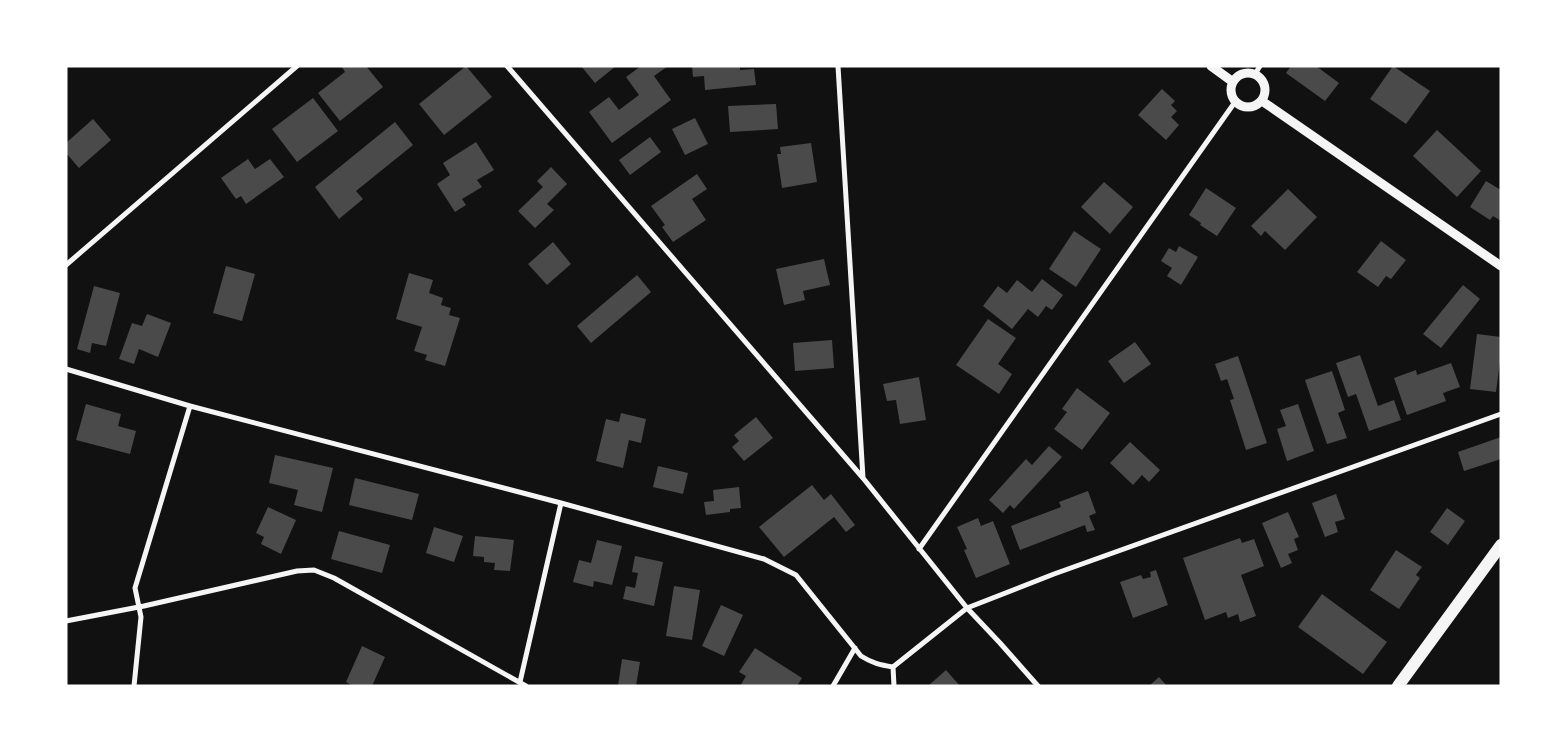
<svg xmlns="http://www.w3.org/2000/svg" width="1567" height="752" viewBox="0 0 1567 752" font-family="Commissioner,sans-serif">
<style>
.building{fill:#4a4a4a}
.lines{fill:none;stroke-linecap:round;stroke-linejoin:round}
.minor{stroke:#f5f5f5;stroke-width:5}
.tertiary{stroke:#f5f5f5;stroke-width:9}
.primary{stroke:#f5f5f5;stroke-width:12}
</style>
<rect width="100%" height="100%" fill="#111"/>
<path class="building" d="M343 66H366L383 87 340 121 318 93 345 72 342 67Z
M466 66 492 97 444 135 419 104Z
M581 66H616L595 83Z
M641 66H668L654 76 671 100 612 143 589 112 609 97 619 110 639 95 626 77Z
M692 66H740V70L754 69 756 85 705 90 704 76 693 77Z
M1291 66H1316L1339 83 1325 101 1286 73Z
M1393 66 1430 91 1406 124 1370 99Z
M1162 89 1175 101 1171 105 1177 111 1171 117 1179 125 1166 140 1138 115Z
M313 98 338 131 297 162 272 129Z
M776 104 778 129 730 132 728 106Z
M695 118 708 144 685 155 672 129Z
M93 119 111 140 79 168 66 153V143Z
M395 122 413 145 356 191 363 199 339 219 315 187Z
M1437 130 1481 171 1457 197 1413 156Z
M650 137 661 152 630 175 619 160Z
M476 142 494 170 477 180 482 187 462 199 466 205 455 212 437 184 450 175 443 163Z
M811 143 817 182 782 188 777 154H781L780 147Z
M248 159 255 169 270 159 284 177 246 204 241 196 236 199 221 178Z
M551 167 567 184 547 204 554 210 535 228 518 211 543 187 537 181Z
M697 174 707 189 692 199 706 220 673 242 662 227 665 225 651 206Z
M1486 181 1501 190V221L1493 216 1490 220 1470 207Z
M1104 182 1133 207 1110 234 1081 207Z
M1206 188 1236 208 1217 236 1200 225 1201 223 1189 215Z
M1288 189 1317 217 1285 250 1265 231 1261 236 1251 226Z
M1074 231 1101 249 1076 287 1049 269Z
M1381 241 1406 260 1391 279 1386 276 1378 287 1357 272Z
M553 242 571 264 547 285 528 264Z
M1179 246 1198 257 1181 285 1167 276 1172 268 1161 261 1169 248 1176 252Z
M824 259 830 285 803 291 805 300 784 305 776 269Z
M226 266 255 274 242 321 213 313Z
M409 273 433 280 429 293 443 298 441 305 451 308 449 315 460 318 445 366 425 360 427 355 414 351 422 327 396 319Z
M637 275 651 292 591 343 577 326Z
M1042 279 1063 295 1052 310 1046 306 1038 317 1028 309 1012 329 983 306 998 286 1007 293 1017 280 1032 292Z
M1463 285 1480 299 1441 348 1423 334Z
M94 286 120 293 106 346 92 343 90 353 77 349Z
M147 314 171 323 158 357 139 349 134 364 119 359 132 323 142 326Z
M988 319 1016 338 998 364 1012 374 999 394 956 365Z
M1477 334 1501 337V354L1496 392 1470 389Z
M832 340 834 368 795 371 793 343Z
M1135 342 1151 364 1124 383 1108 361Z
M1360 355 1378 406 1394 400 1401 420 1369 431 1356 394 1348 397 1336 363Z
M1238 356 1267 443 1246 450 1230 400 1234 399 1227 379 1221 381 1215 364Z
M1451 363 1460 387 1443 393 1446 401 1407 415 1394 378 1416 370 1417 375Z
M1332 371 1345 410 1338 413 1347 438 1327 444 1305 380Z
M919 377 926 420 900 424 896 400 887 401 883 384Z
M1077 388 1110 413 1082 450 1054 429 1067 412 1062 409Z
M86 404 121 414 118 426 136 431 130 454 76 440Z
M1298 404 1314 451 1287 461 1277 429 1286 426 1280 410Z
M621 413 646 419 641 443 629 440 623 468 596 461 606 419 619 422Z
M756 417 773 438 744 461 732 447 739 441 734 435Z
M1501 437V459L1464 471 1458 452Z
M1130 442 1160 470 1149 482 1142 475 1133 485 1110 463Z
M1049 446 1062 457 1014 509 1010 505 1003 513 989 500 1026 459 1032 465Z
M275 455 333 468 322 512 294 505 298 490 269 483Z
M658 466 688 473 683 494 653 487Z
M355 478 419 494 412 520 349 505Z
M812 485 824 500 831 494 855 525 846 532 834 517 784 557 759 527Z
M739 487 741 508 730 509V512L706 515 704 502 714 501 713 490Z
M1088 491 1096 513 1089 516 1095 530 1087 532 1085 525 1020 550 1011 526 1061 507 1059 502Z
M1336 494 1345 519 1335 522 1338 532 1325 537 1312 503Z
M268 507 296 520 281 554 261 544 264 537 256 533Z
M1447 508 1465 521 1448 545 1430 532Z
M1288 512 1299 537 1294 539 1298 550 1288 554 1292 563 1281 568 1262 523Z
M978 518 981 526 993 521 1010 564 976 578 964 550 967 549 957 527Z
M434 527 463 536 454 562 426 553Z
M339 531 390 545 382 573 331 559Z
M475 536 514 540 510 571 494 570 495 563 484 562V557L473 556Z
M1240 538 1242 543 1254 539 1264 566 1241 575 1256 616 1240 622 1238 614 1228 618 1226 612 1205 620 1183 558Z
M597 540 622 546 612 585 594 581 593 587 573 582 579 560 591 563Z
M1396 550 1422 567 1416 575 1420 578 1399 609 1370 590Z
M635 556 663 562 654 606 623 599 626 586 635 588 638 573 632 572Z
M1156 570 1168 605 1133 618 1120 582 1141 575 1143 579 1151 577 1150 572Z
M674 586 700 590 692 640 666 636Z
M1322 594 1387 642 1363 674 1298 627Z
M721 605 743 615 724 656 702 646Z
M362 646 385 657 372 686H353L346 682Z
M755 648 802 678 797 686H740L746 676 739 672Z
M622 659 640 662 636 686H618Z
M946 670 960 686H928Z
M1159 677 1167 686H1149Z"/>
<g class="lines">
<path class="minor" d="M507 66 863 478 967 608 1000 643 1038 686
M838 66 863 478
M1255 74 1260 66
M66 265 297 66
M66 369 190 406 561 503 764 559 796 575 861 656C872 663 880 665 893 667L967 608 1054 574 1501 414
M919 549 1235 102
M66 621 144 606 297 571 314 570 334 578 526 686
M893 667 894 686
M520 682 561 503
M134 686 141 617 135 588 190 406
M833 686 855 648"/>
<path class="tertiary" d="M1211 66 1233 82
M1231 90a17 17 0 1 1 34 0a17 17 0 1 1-34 0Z
M1262 101 1501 266"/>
<path class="primary" d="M1398 686 1501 545"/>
</g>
<rect width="1567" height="752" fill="none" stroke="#ffffff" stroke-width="135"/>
</svg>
